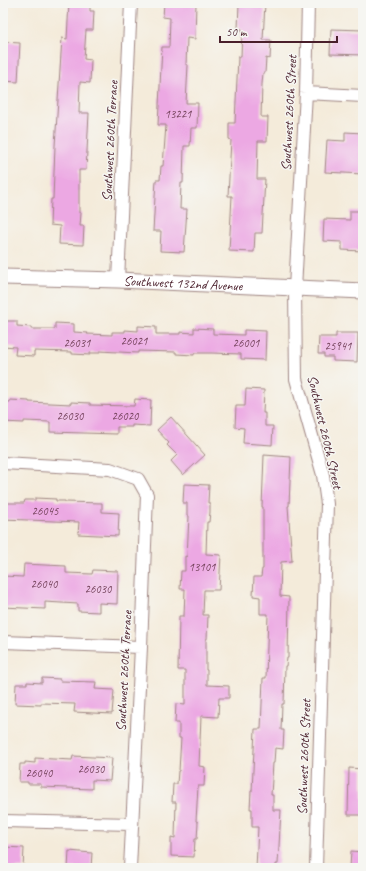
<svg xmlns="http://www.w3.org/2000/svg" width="366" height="871" viewBox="0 0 366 871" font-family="Caveat,sans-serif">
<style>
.building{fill:#eca8e3}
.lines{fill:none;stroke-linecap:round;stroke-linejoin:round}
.minor-casing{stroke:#9f8582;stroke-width:14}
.tertiary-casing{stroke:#9f8582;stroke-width:17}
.minor{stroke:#fff;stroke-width:12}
.tertiary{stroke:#fff;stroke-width:15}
.labels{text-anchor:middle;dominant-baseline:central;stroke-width:3;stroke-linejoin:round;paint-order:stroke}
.number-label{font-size:12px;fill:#724159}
.street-label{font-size:14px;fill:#4a1f2b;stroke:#f6f6f2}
</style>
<rect width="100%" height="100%" fill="#f6f6f2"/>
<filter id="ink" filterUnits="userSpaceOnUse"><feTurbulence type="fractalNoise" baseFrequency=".025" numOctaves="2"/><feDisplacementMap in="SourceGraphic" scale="8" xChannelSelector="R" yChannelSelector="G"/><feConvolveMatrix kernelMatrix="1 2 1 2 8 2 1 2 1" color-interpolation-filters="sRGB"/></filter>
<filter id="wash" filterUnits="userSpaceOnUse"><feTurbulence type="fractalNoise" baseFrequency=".012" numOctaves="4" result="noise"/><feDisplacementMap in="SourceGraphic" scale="16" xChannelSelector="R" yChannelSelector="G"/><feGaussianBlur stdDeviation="0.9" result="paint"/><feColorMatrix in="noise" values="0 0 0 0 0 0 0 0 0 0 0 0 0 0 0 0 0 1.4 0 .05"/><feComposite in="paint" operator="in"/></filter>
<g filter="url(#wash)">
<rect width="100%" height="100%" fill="#f4ebda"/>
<g id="blocks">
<path class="building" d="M69 3H90V11H94L93 30H86L84 59 91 60 90 83 80 82 79 113H89L86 170H79V213H81L80 226H84L83 245 59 244 60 226 50 225 51 199H53L55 146 62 38 67 39Z
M164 3H196L195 39 187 38 186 65H188L186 103H198L197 128H191L190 146H184L183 183H181L180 209H187L184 252 160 251 161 231H153L156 180H160L161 166H163L166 125H158L162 47H169L170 18 163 17Z
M239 3H265L263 40H271L270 59 266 58 265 73H263L262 84 261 117H268L267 141H258L257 179H265L262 233H255L254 252 229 251 232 196H228L231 140 229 139V123H235L238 57H241L242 29H238Z
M331 29 363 30V55L330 54Z
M3 42 20 43 18 82 3 81Z
M345 132 363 133V174L325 172 327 140 345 141Z
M350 211H363L362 251 342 250V242L323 241 324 219 350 220Z
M3 321H17V326L31 327V329H55V323L74 324V332L88 333 87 334 112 335V332H125V330L138 331V326L156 327V334H180V332L194 333V328L213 329V334L244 335V330L266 331 265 360 241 359V354L212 353H194V355L176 354V352L138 351V353L99 351V353H90V355L72 354V352L34 351V356L15 355 16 347 3 346Z
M336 333H358L357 362 333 361V357H324V354H318L319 337H336Z
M246 389 264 390 263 413H265V426H273L272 445 243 443 244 428 235 427 236 406H245Z
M135 399 151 400 150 426 132 425V427H117V434L50 432V422L24 421V423L3 422V402H10V400L29 401V402L71 404V402L90 403V405L134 406Z
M171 417 205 455 183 475 171 461 177 455 167 445 169 443 157 430Z
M264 455 291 457 289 506H288L292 561 281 562 280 596 289 597 288 658H287L286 666H285L284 704H282L281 730H284L283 749 275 748 274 763H273L271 795H273V810H281L278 864H276V868H256L258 827H252V809H250L251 791H252L255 729H261L263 678H266L268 614H260V597L253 596 254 577H261L262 569H263V507H262Z
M184 484 209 485 208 503H210V512L209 522H207L206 554 221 555 219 590H204L203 615H208L207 639H206V670H207V685L229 686V698H219L218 717 201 716 199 766 205 767 204 786H198L196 821 198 822 197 839H195L194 857 171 856V837L175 838 176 802H172L173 784H177L178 771H179L181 738H179V723H175L176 704 185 705V670H178L179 616H184L185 589H180L181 571H185V556L187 557 189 516 187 515V503H183Z
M35 498 56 499V501H65V502L102 503V512L119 513 118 536 78 534 79 522 3 519V503H24L25 500H35Z
M24 564 66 566V573L92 574 93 570 118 571 117 604 99 603V612L78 611V604L45 602V609L3 607V576L23 577Z
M42 678 60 679V681L96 682 95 689 114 690 112 714 74 712 75 704 41 703V705L15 704 16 684H27V682L42 683Z
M73 756 112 758 110 781 92 780V789L41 787V784H28V782H19L20 764H25V762L35 763V758L72 760Z
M349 768 363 769V815H348Z
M3 847 24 848 23 868H3Z
M69 851 92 853 91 868H68Z
M351 851 363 852V868H350Z"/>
</g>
</g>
<g filter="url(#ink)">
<use href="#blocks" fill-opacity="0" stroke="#9f8582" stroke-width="1"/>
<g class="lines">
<g class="minor-casing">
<path id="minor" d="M308 3 306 93 295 288 296 379 323 475 327 504 316 868
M306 93 363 96
M118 280 131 3
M3 463 110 469 138 479 147 495 141 647 130 868
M3 642 141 647
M3 821 132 824"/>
</g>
<g class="tertiary-casing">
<g id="tertiary">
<path id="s1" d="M3 277 118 280 363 291"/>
</g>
</g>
<use href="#minor" class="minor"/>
<use href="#tertiary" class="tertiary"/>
</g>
</g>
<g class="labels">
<g class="number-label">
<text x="178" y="114">13221</text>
<text x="134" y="341">26021</text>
<text x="77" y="343">26031</text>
<text x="246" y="343">26001</text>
<text x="338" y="346">25941</text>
<text x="70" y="416">26030</text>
<text x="125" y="416">26020</text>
<text x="45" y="511">26045</text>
<text x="202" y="567">13101</text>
<text x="44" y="584">26040</text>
<text x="98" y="589">26030</text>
<text x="91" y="769">26030</text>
<text x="39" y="773">26040</text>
</g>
<g class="street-label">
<text transform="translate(289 113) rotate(-87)">Southwest 260th Street</text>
<text transform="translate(110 141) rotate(-87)">Southwest 260th Terrace</text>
<text stroke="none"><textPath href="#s1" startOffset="180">Southwest 132nd Avenue</textPath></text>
<text transform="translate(325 432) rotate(77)">Southwest 260th Street</text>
<text transform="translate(124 671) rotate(-87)">Southwest 260th Terrace</text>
<text transform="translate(304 757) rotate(-88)">Southwest 260th Street</text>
</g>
</g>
<rect width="366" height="871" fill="none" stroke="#f6f6f2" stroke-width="16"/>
<path d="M220 36v6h117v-6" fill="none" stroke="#4a1f2b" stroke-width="2"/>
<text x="226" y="36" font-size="12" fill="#4a1f2b" stroke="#f6f6f2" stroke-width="3" paint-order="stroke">50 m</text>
</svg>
